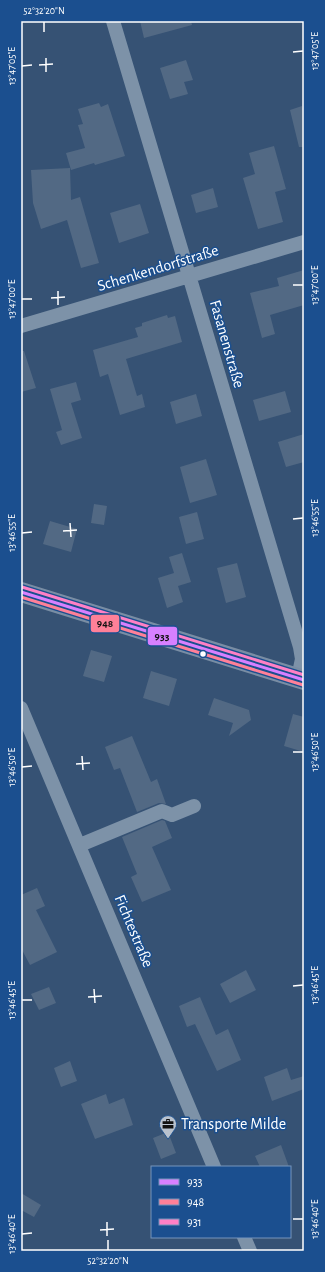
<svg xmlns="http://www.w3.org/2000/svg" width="325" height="1272" viewBox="0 0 325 1272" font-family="'Alegreya Sans',sans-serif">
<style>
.building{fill:#526984}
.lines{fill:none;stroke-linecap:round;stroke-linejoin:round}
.street{stroke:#7d92a8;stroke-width:14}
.secondary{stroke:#798da4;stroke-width:20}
.bus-1-casing{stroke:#1b4f8f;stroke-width:6}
.bus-2-casing{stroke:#1b4f8f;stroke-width:6}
.bus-3-casing{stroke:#1b4f8f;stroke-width:6}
.bus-1{stroke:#d880ff;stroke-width:3}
.bus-2{stroke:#ff8098;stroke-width:3}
.bus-3{stroke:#ff80c5;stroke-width:3}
.ticks{fill:none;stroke:#fff;stroke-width:1.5}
.bus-dot{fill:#fff;stroke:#1b4f8f;stroke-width:1.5}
.labels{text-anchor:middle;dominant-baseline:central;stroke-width:3;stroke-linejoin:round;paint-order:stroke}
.street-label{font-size:16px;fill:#fff;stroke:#1b4f8f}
.poi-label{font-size:16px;fill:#fff;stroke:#1b4f8f;text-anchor:start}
.line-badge{stroke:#1b4f8f;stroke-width:1.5}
.pale-badge-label{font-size:11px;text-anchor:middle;font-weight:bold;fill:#111}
.neatline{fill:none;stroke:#fff;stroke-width:1.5}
.ticks-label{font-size:10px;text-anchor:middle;fill:#fff}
</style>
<rect width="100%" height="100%" fill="#365274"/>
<path class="building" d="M140 21H191L192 25 144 38Z
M186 60 193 80 184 82 188 94 170 99 160 68Z
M99 103 101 107 108 104 125 156 95 165 94 163 71 170 66 153 85 148 78 125 83 124 78 109Z
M302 106 304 114V147H299L290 110Z
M274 146 286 189 275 192 283 222 258 229 243 178 255 174 249 153Z
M70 168 71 200 80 197 99 263 81 268 67 220 41 229 33 203 31 170Z
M213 188 218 207 196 213 191 195Z
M140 204 149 233 119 243 110 213Z
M304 270V305L270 315 275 334 262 338 250 293 279 286 277 278Z
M167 315 168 318 175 316 182 342 126 359 137 396 142 394 145 407 120 415 108 374 100 377 93 350 138 337 135 328 142 326V323Z
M21 351H24L36 388 21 392Z
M76 382 81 400 71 403 82 438 61 445 56 432 62 430 50 389Z
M285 391 291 412 259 421 253 400Z
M196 394 202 416 176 424 170 402Z
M304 434V462L286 467 278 442Z
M206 459 217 495 190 503 180 467Z
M94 504 107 506 104 525 91 523Z
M197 512 204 539 186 544 179 517Z
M50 521 77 529 71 552 43 544Z
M182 553 191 582 178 586 183 602 167 608 158 578 174 573 169 557Z
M237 563 246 597 226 603 217 568Z
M91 650 112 656 104 682 83 676Z
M151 671 177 679 169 706 143 698Z
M214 698 249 710 251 720 229 736 233 723 208 715Z
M293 714 304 717V752L284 746Z
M132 736 151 782 157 779 166 804 159 803 137 812 120 768 114 770 105 747Z
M162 820 165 821 172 838 152 847 171 890 142 902 131 877 137 874 122 837Z
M37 888 45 906 36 910 57 952 30 965 21 948V895Z
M246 970 256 990 230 1003 220 984Z
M49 987 56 1003 39 1010 31 994Z
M200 997 216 1035 228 1029 241 1060 217 1071 195 1024 187 1027 179 1006Z
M70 1061 77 1081 61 1087 54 1068Z
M287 1068 291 1080 304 1076V1089L272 1101 264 1077Z
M106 1094 109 1104 124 1098 133 1125 95 1139 81 1104Z
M168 1132 176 1153 161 1159 153 1138Z
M281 1145 289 1167H260L255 1156Z
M21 1193 41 1205 34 1217 21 1210Z"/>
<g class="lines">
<path class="street" d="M113 21 300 647 302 659 298 678
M21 326 304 242
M21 708 214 1167
M80 845 162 811 172 815 194 806
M244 1237 250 1251"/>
<path class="secondary" d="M21 592 304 680"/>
<g class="bus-1-casing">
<path id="bus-1" d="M21 592 304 680"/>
</g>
<g class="bus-2-casing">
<path id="bus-2" d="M21 597 303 685"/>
</g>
<g class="bus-3-casing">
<path id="bus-3" d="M22 587 304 675"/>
</g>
<use href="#bus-1" class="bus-1"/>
<use href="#bus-2" class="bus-2"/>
<use href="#bus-3" class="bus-3"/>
</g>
<path class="ticks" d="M44 22V32M293 52 303 51M46 58V72M39 65 53 64M22 66 32 65M293 285H303M58 291V305M51 298 65 297M22 299H32M293 519 303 518M70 523 71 537M63 531 77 530M22 533 32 532M293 752H303M82 756 83 770M76 764 90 763M22 767 32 766M293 986 303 985M94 989 95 1003M88 997 102 996M22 1000H32M293 1219H303M107 1222V1236M100 1230 114 1229M22 1234 32 1233M108 1240V1250"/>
<defs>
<g id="office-pin" transform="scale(0.9)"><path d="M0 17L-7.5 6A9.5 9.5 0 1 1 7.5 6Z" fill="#b9c2ce" stroke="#1b4f8f"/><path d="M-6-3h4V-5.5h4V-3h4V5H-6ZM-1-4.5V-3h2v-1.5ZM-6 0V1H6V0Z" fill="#111"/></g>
</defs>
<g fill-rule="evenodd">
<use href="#office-pin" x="168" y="1124"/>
</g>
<circle class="bus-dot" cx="203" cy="654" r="3.5"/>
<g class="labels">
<g class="street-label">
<text transform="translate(158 268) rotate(-17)">Schenkendorfstraße</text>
<text transform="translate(227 344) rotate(74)">Fasanenstraße</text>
<text transform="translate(134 931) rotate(67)">Fichtestraße</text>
</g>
<g class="poi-label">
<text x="181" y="1124">Transporte Milde</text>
</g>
</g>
<g class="line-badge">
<rect x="90" y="614" width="30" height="19" rx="4" fill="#ff8098"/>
<rect x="147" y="626" width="31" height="20" rx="4" fill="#d880ff"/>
</g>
<g class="pale-badge-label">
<text x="105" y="627">948</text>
<text x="162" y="640">933</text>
</g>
<rect width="325" height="1272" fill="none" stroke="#1b4f8f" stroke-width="44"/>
<rect x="151" y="1166" width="140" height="72" fill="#1b4f8f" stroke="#7695bc"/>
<rect x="159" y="1179" width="20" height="6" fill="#d880ff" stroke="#7695bc"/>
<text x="187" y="1186" font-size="12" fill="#ffffff">933</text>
<rect x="159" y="1199" width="20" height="6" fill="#ff8098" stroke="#7695bc"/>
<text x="187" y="1206" font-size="12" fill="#ffffff">948</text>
<rect x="159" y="1219" width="20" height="6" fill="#ff80c5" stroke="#7695bc"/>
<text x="187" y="1226" font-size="12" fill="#ffffff">931</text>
<rect x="22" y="22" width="281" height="1228" class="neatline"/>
<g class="ticks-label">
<text x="44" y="14">52°32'20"N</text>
<text transform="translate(314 51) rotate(-90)" y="4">13°47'05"E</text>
<text transform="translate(11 66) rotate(-90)" y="4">13°47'05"E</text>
<text transform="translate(314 285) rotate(-90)" y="4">13°47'00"E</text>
<text transform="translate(11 299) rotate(-90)" y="4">13°47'00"E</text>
<text transform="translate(314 518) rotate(-90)" y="4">13°46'55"E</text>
<text transform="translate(11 533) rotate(-90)" y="4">13°46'55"E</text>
<text transform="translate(314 752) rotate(-90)" y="4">13°46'50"E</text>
<text transform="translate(11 767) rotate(-90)" y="4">13°46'50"E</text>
<text transform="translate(314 985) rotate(-90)" y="4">13°46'45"E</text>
<text transform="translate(11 1000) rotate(-90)" y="4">13°46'45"E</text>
<text transform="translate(314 1219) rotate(-90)" y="4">13°46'40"E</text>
<text transform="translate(11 1234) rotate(-90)" y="4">13°46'40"E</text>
<text x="108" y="1264">52°32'20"N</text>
</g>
</svg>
